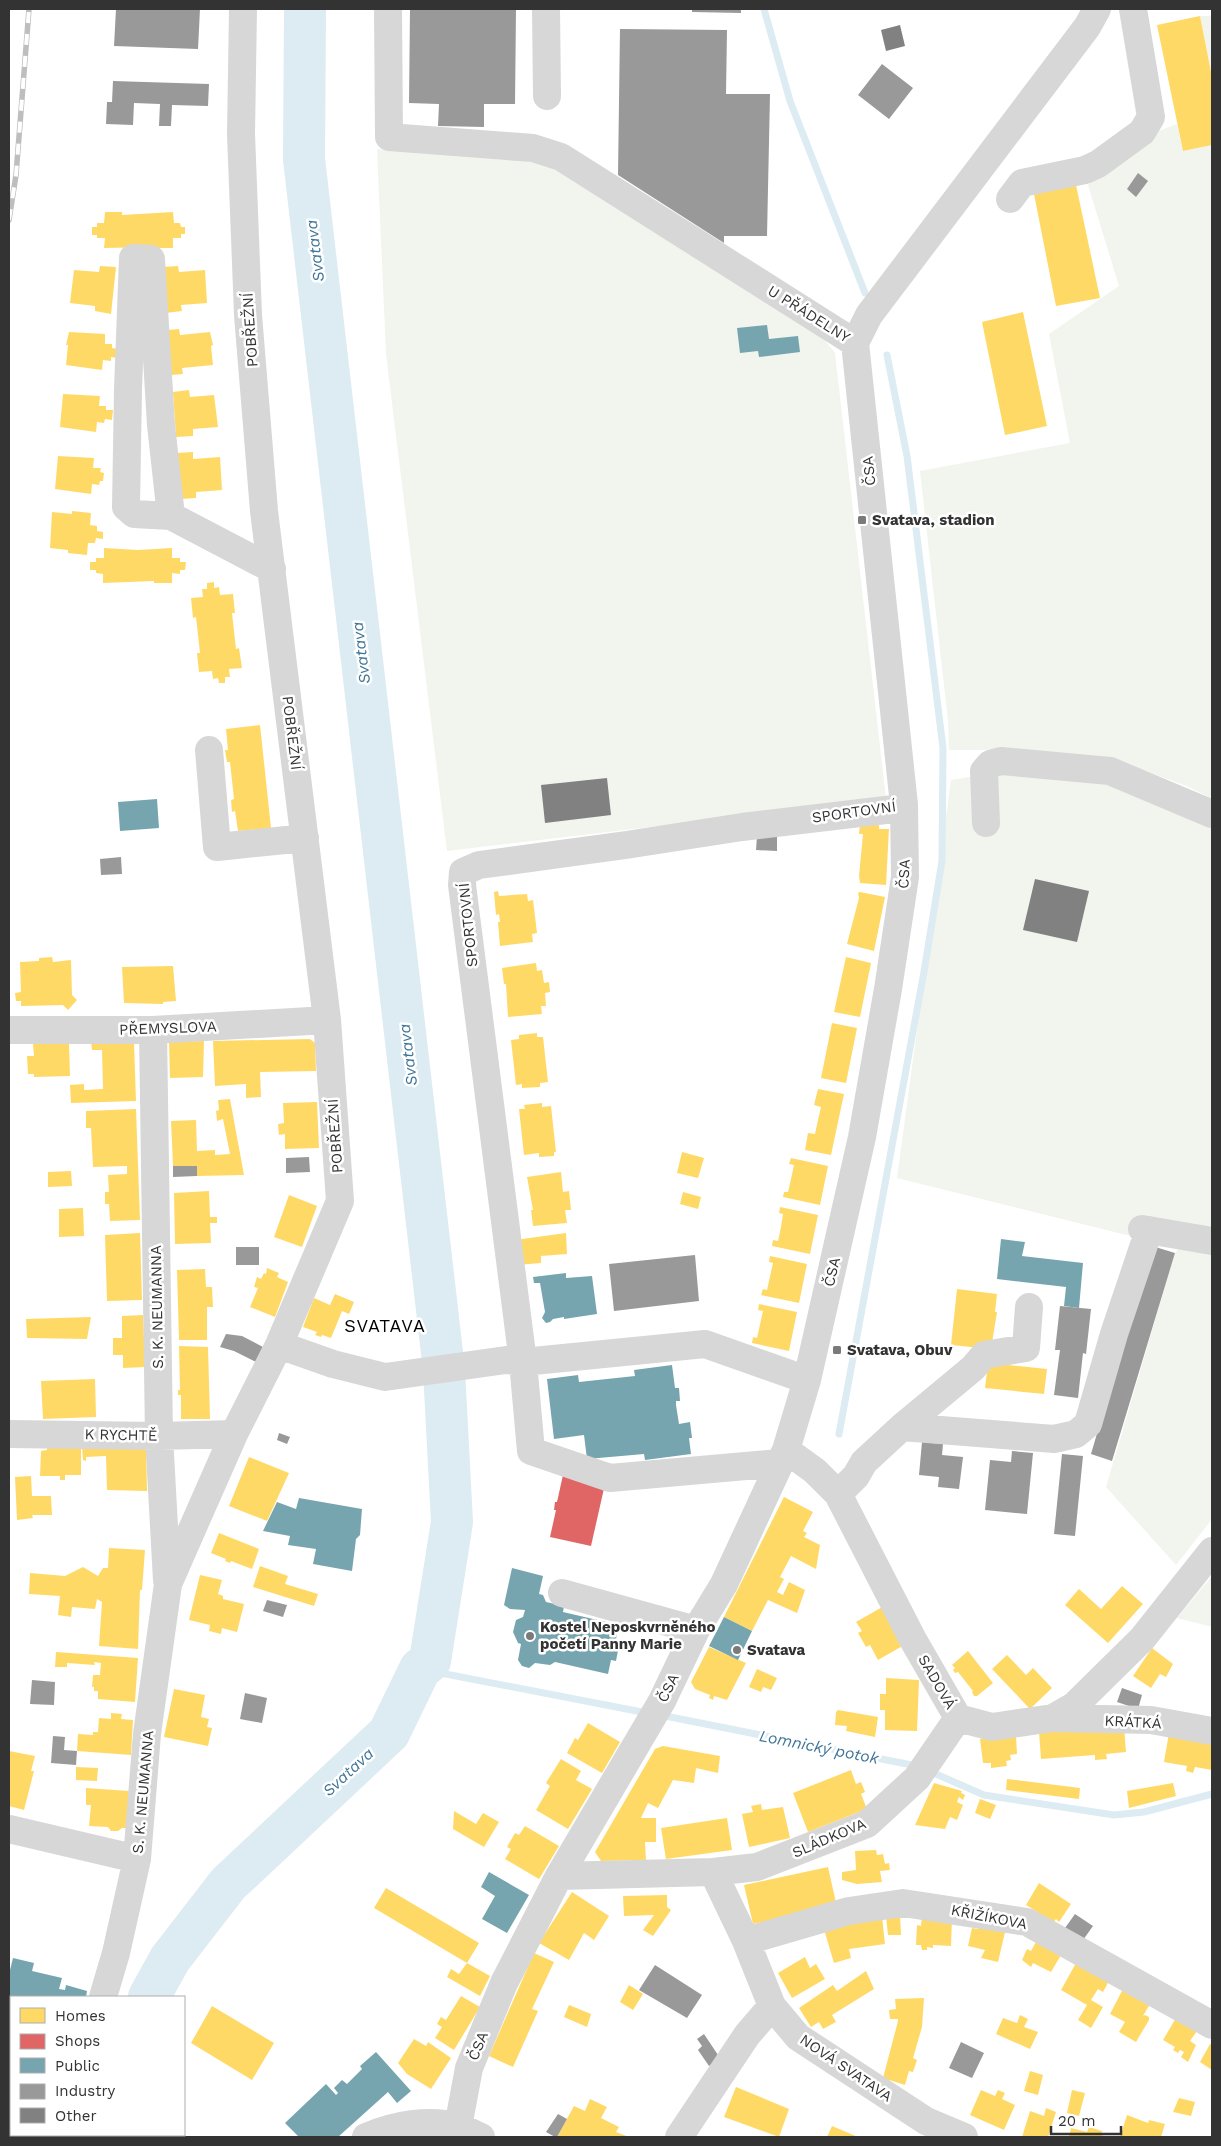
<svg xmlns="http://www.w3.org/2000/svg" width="1221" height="2146" viewBox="0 0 1221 2146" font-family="'Work Sans',sans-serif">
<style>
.green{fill:#f1f5ed}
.homes{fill:#ffd966}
.shops{fill:#e06666}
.public{fill:#76a5af}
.industry{fill:#999}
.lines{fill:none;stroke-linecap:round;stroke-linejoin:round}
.stream{stroke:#ddebf3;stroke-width:7}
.river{stroke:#ddebf3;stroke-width:42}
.building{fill:#818181}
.minor{stroke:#d7d7d7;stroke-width:28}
.rail-casing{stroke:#bebebe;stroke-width:5.5}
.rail{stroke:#fff;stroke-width:4;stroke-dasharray:11;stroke-linecap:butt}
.poi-dot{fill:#7a7a7a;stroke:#fff;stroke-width:2}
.labels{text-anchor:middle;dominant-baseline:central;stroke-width:5;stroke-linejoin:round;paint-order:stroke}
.street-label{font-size:15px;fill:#333;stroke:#fff}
.poi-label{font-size:15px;font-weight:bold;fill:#333;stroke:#fff;text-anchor:start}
.water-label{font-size:16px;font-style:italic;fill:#3f7597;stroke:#fff}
.quarter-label{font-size:18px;letter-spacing:1px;fill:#000;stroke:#fff}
</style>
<rect width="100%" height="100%" fill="#fff"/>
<path class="green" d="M1200 16H1212V77Z
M1177 124 1183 151 1212 145V799L1189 787 1108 757 1025 750H949L948 721 920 471 1070 443 1049 334 1119 286 1088 185 1151 134Z
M377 149 510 158 551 166 823 338 835 353 886 799 447 851 386 354Z
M1017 769 1116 779 1212 826V1519L1176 1565 1106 1487 1175 1253 1179 1248 897 1178 951 780Z
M1212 1576V1627L1177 1618Z"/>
<path class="homes" d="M1200 16 1212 77V145L1183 151 1157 25Z
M1076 185 1100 298 1056 306 1034 194Z
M105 212H122V215L173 212 174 223H180L181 227H185V234H181V238H173V248H156V247L104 248 105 238H97V235H92V227H97V223H104Z
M100 266 116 267 111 314 95 311V306L70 303 74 270 99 272Z
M178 266 179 272 205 270 207 303 181 305 182 311 166 313 163 267Z
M1023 312 1047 426 1005 435 982 322Z
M179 329 180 335 210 332 213 345 211 346 213 365 182 368 183 374 171 375 168 330Z
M69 332 105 334V344H112V348L119 349 118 358 111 357V361L103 360 102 370 66 365 68 345H66Z
M189 390 190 397 214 395 218 427 193 429V436L176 437 173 392Z
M63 394 100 396 99 406H106V410H113L112 420 105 419 104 423 97 422 96 432 60 427Z
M193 452V459L220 457 222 490 196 492V498L181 499 177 453Z
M58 456 94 458 93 468H101L100 472 104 473 103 481H100L99 485 92 484 91 494 55 489Z
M72 511 91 513 90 525 97 526V531L103 532V539L96 538 95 543H88L87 555 68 553V550L50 548 52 512 72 514Z
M104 548 138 550 172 548V558H180V562H186L185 570H180V574L172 573V583H154V581L103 583V574L96 573V570H90V562H96V558H104Z
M214 582V588L219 587 220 595 233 594 235 613H232L236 649 239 648 242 668 229 669 230 677H225V683H219L218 678 213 679 212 671 199 672 197 653H200L196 617 193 618 191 598 203 597 202 589H207V583Z
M260 725 271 828 238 831 235 811 232 812 231 800 234 799 230 762H227L225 750H228L226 729Z
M879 822V829H889L886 885 860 883 859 876 863 834H859L860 823Z
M498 891 499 896 527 894 528 901 533 900 537 933 532 934 533 942 500 946 498 922H500L499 914 496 915 494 892Z
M860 892 885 897 874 951 847 944 859 898 858 893Z
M52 957 53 962 71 960 72 995 77 1000 68 1010 63 1005 21 1006V1001H16L15 993 21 992 20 962 39 961V958Z
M846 957 871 963 860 1017 834 1012Z
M536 963 537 971 542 970 544 983 549 982 550 992 545 993 546 1006H541L542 1014 508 1017 506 984H504L502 968Z
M173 966 176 1001 163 1002V1004L124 1003 122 967Z
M832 1023 857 1028 846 1083 821 1078Z
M537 1033V1037H543L548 1082 540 1083V1087L522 1088V1084L516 1085 511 1040 519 1039V1035Z
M310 1039 315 1043 316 1071 260 1072 261 1097 246 1098V1084L215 1086 213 1041Z
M91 1041 134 1043 136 1101 71 1103 70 1085 84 1084V1090L103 1089 102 1050H92Z
M204 1041 203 1077 170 1078 169 1042Z
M33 1044H69L70 1076 34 1077V1074H28L27 1056H34Z
M818 1089 844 1094 831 1155 805 1150 808 1133 815 1134 818 1120 821 1107 814 1105Z
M230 1099 244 1175 197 1176V1166H173L171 1121 196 1120 197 1151 215 1150V1155L230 1154 223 1119 217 1121 216 1111 219 1110 218 1100Z
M317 1102 319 1148 285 1149V1134L279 1135 278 1124 284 1123 283 1103Z
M542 1103V1107L551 1106 556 1152H554V1156L539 1157V1153L524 1155 519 1109H525L524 1105Z
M136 1109 140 1220 110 1221 109 1204H105V1192H109L108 1175 127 1174V1166L93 1167 91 1128H86V1111Z
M682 1152 704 1158 698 1178 677 1173Z
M791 1158 828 1166 820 1205 783 1197 784 1192H788L791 1179 794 1165 789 1164Z
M71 1171 72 1186 48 1187V1172Z
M561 1172 563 1192 569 1191 571 1210H565L567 1223 533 1226 531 1210H533L527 1177Z
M209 1191 210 1217H217V1223H210L211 1243 175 1244 174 1193Z
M683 1192 701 1197 698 1209 680 1204Z
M289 1195 317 1206 302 1247 274 1237Z
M780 1207 818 1215 810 1254 772 1246 773 1240 778 1241 781 1227 783 1214 779 1213Z
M83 1208 84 1236 59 1237V1209Z
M140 1233 142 1300 107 1301 105 1235Z
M566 1233 567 1254 541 1256V1263L517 1265 515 1240Z
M770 1256 807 1264 799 1303 761 1295 763 1289 767 1290 773 1263 769 1262Z
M267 1268 279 1273 277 1277 288 1282 275 1317 250 1307 258 1288 254 1287 257 1277 261 1279 264 1273 266 1274Z
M205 1269 206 1287H212L213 1307H207V1340H179L177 1270Z
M957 1289 997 1294 995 1312H997L991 1349 951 1345Z
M335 1294 354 1302 349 1314 342 1311 331 1338 322 1335 321 1337 315 1335 317 1332 303 1327 314 1298 330 1305Z
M759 1304 797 1312 789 1351 752 1343 753 1337 757 1338 763 1311 758 1310Z
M143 1315 145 1367 123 1368V1355H113V1338H122V1316Z
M91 1317 87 1339 27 1338 26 1319Z
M179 1346 208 1347 210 1419H181V1395H178V1390H180Z
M988 1363 1047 1369 1044 1394 985 1388Z
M95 1379 96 1417 43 1419 41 1381Z
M146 1444 147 1491 107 1490 106 1456 86 1457V1461L83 1460 82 1446Z
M81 1445V1475H65V1480H60V1476H40L41 1451 47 1450V1446Z
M249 1457 289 1473 267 1521 229 1506Z
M31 1476 32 1496H51L52 1515H32L33 1518 17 1520 15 1477Z
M784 1497 813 1512 803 1531 807 1533 804 1537 820 1545 816 1569 791 1556 780 1577 784 1579 777 1592 783 1595 789 1582 805 1590 797 1613 768 1600 752 1631 724 1617Z
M219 1533 259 1549 252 1569 231 1561 230 1563 225 1561 226 1559 211 1553Z
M109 1548 145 1550 142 1590H132H140L138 1649 99 1646 102 1602 97 1599 95 1609 72 1607 71 1617 58 1615 60 1596 29 1594 30 1573 65 1576 83 1567 98 1576 103 1568H108Z
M260 1566 288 1576 285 1584 318 1594 314 1606 253 1587Z
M200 1575 222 1580 218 1594 223 1596V1599L244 1604 237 1632 222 1628 221 1634 209 1631 210 1625 189 1620Z
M1122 1586 1143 1604 1108 1643 1065 1605 1079 1589 1101 1609Z
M884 1606 906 1644 878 1660 870 1645 866 1647 858 1633 862 1631 856 1622Z
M709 1647 746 1663 727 1700 714 1696 713 1700 709 1698 710 1695 695 1689 691 1682Z
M1152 1648 1173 1664 1166 1677 1160 1674 1151 1688 1133 1676Z
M968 1651 993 1683 977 1696H974L972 1692 973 1691 958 1672 955 1673 953 1670 955 1668 952 1665Z
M56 1652 138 1658 135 1702 98 1699V1691H94V1687H92L93 1675H100L101 1663 94 1662 95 1665 67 1663V1667H55Z
M1007 1655 1026 1675 1033 1668 1052 1688 1030 1709 992 1669Z
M757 1669 777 1678 771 1690 763 1687 761 1692 749 1687Z
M886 1678 919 1680 917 1731 885 1730V1710H880V1694H886Z
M174 1689 205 1695 201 1717 209 1719 207 1727 212 1728 208 1746 164 1737Z
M838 1710 878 1717 875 1737 846 1731 847 1726 835 1725 836 1712Z
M111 1713 122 1714 121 1719 133 1720 131 1755 77 1751 78 1734 93 1735V1732H98L99 1718 111 1719Z
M588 1723 620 1742 602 1773 567 1753 575 1738 578 1740Z
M1124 1726 1126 1752 1106 1754 1107 1759 1095 1760V1755L1041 1759 1039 1732Z
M1169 1733 1212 1741V1770L1195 1767 1193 1773 1186 1771 1187 1766 1164 1762Z
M1008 1736H1016L1017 1754 1010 1755 1011 1760 1006 1761 1007 1766 991 1768V1763H983L980 1739Z
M663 1746 720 1756 718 1773 696 1768 694 1783 673 1780 658 1808 648 1803 641 1818H656V1842H645L646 1860 601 1861 595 1852 655 1749Z
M9 1751 35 1756 31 1771H34L24 1810 9 1806Z
M561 1759 581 1771 576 1780 592 1789 568 1829 536 1810 550 1786 546 1783Z
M76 1767 98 1768 97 1781 76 1780Z
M851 1770 856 1784 861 1782 865 1792 861 1794 867 1809 808 1832 793 1793Z
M1007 1779 1080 1788 1079 1799 1006 1790Z
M934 1783 962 1791 961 1793 965 1795 963 1800 959 1797 957 1802 963 1805 957 1820 950 1817 945 1829 915 1825Z
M1173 1783 1176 1796 1129 1808 1127 1791Z
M86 1788 129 1791 126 1828H122L118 1831H111L108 1827 89 1826 91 1805H86Z
M980 1799 996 1805 990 1819 975 1813Z
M761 1804 762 1810 783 1807 790 1838 749 1847 742 1814 753 1812 751 1806Z
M454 1811 476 1824 483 1813 499 1822 484 1847 453 1829Z
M727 1818 732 1850 666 1859 661 1828Z
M525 1826 559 1846 539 1879 505 1859 511 1849 507 1847 515 1833 519 1835Z
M876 1850 877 1855 883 1854 885 1864 889 1863 890 1870 880 1871 882 1882 857 1884 842 1880V1872L856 1870 855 1851Z
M828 1867 837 1907 753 1924 744 1885Z
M1039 1883 1071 1904 1059 1922 1056 1919 1054 1922 1026 1905Z
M386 1888 479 1943 467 1963 374 1908Z
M572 1892 609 1916 594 1940 584 1933 569 1960 539 1943Z
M667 1895V1907L671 1910 653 1936 643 1930 654 1915 624 1916 623 1896Z
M900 1915 901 1935H888L886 1916Z
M882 1916 885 1944 849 1949 851 1958 834 1963 823 1926Z
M922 1916 952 1918 951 1946 933 1945V1948L927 1947V1950H922L921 1945H916L917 1925 921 1926Z
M980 1921 1006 1928 998 1962 981 1958 985 1950 968 1946 972 1928 978 1929Z
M1036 1942 1061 1955 1051 1972 1033 1963 1031 1967 1022 1960 1027 1949 1031 1951Z
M534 1953 554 1962 532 2009 538 2011 513 2067 489 2056Z
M805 1957 810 1968 816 1964 825 1979 792 1998 778 1973Z
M467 1963 490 1976 480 1996 447 1977 451 1969 459 1974Z
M1076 1963 1109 1981 1103 1992 1098 1989 1091 2000 1103 2007 1091 2028 1078 2020 1087 2005 1061 1990Z
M866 1971 874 1989 832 2015 836 2022 823 2029 819 2022 811 2027 799 2008 833 1985 837 1991Z
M629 1985 643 1994 633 2010 620 2002Z
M1123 1989 1150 2004 1143 2016 1145 2015 1149 2017V2020L1136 2042 1119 2032 1125 2022 1110 2014Z
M461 1996 480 2007 454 2050 435 2038 442 2027 437 2024 441 2017 446 2020Z
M924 1998 922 2027 913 2058 917 2060 913 2072 909 2071 905 2085 883 2078 898 2021V2019H890L889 2010 896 2009 895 1999Z
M569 2005 591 2014 587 2027 564 2017Z
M212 2006 274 2043 252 2080 191 2043Z
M1020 2015 1028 2019 1024 2027 1038 2032 1030 2049 996 2034 1003 2018 1017 2023Z
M1176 2018 1197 2031 1190 2041 1196 2045 1188 2062 1181 2057 1184 2052 1180 2050 1178 2053 1173 2050 1175 2047 1163 2040Z
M414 2039 426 2046 428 2042 451 2058 431 2089 407 2074 398 2063Z
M1210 2044 1212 2045V2070L1200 2062Z
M1030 2071 1043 2075 1038 2095 1024 2091Z
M736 2087 789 2109 779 2137 724 2117Z
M981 2090 995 2096 998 2090 1005 2093 1002 2099 1015 2105 1004 2130 970 2115Z
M1072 2090 1085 2093 1079 2116 1067 2113Z
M1179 2098 1195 2102 1191 2116 1173 2112Z
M590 2099 607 2107 601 2118 619 2127 616 2132 629 2137H557L574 2106 585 2111Z
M1046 2108 1056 2112 1048 2137H1022L1030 2111 1044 2116Z
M1127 2115 1148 2123 1149 2120 1165 2124 1161 2137H1120Z
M832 2126 858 2137H827Z
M1089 2127 1102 2131 1101 2135 1107 2137H1069L1071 2128 1087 2132Z"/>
<path class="shops" d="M563 1475 605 1484 591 1546 550 1537 556 1510H554L555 1502H557Z"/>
<path class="public" d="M767 325 769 339 798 336 800 352 759 357 758 351 740 353 737 328Z
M157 799 159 828 120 831 118 802Z
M1001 1239 1025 1242 1022 1256 1083 1263 1079 1308 1064 1306 1066 1287 997 1279Z
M566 1273V1278L592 1276 597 1314 564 1319V1317L553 1319 550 1322 546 1323 542 1318 545 1312 540 1283H534L533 1277Z
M672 1365 675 1388H679L680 1401H676V1405L679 1424 690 1422 692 1438H689L691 1454 645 1460 644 1454 587 1459 584 1435 554 1439 547 1379 578 1375 579 1382 635 1376 634 1370Z
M299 1498 362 1509 360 1535 356 1539 352 1571 313 1564 316 1549 288 1545 290 1536 263 1531 277 1502 296 1509Z
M512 1568 543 1576 539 1594 543 1595 546 1602 564 1606 563 1612 619 1625 616 1639 620 1640 616 1661 611 1660 608 1674 555 1662 550 1665 535 1663 529 1668 522 1666 518 1660 521 1644 518 1643 513 1632 516 1620 523 1617 525 1610 510 1609 504 1605Z
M724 1617 752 1631 738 1660 709 1646Z
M489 1872 529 1895 507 1933 482 1919 495 1896 481 1887Z
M13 1958 34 1963 32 1971 62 1978 59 1989 65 1990 66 1985 87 1991 86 1997H11V2016L9 2015V1974Z
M376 2052 411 2091 397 2103 388 2092 338 2137H299L285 2123 326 2084 336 2095 338 2093 334 2088 342 2080 347 2084 362 2069 360 2066Z"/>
<path class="industry" d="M116 9H200L198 49 114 46Z
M410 9H516L515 104H484V127L438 126 439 104 409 103Z
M692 9H741V13L692 12Z
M620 29 727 30 726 94H770L767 236H724V243L618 175Z
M882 64 913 88 889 119 858 95Z
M113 81 209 84 208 106 172 105 171 126H159L160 104 134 103 133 125 106 124 107 102H112Z
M1138 173 1148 181 1136 197 1127 189Z
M757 836H777V851L756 850Z
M121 857 122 874 101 875 100 859Z
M309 1157 310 1172 286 1173V1158Z
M173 1166H197V1176L173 1177Z
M1152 1246 1175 1253 1112 1461 1091 1454Z
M236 1247H259V1265H236Z
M695 1255 699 1301 614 1311 609 1264Z
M1060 1306 1091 1309 1086 1354 1083 1353 1078 1398 1054 1395 1060 1350H1055Z
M226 1334 242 1336 263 1347 256 1362 234 1351 220 1347Z
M279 1433 290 1437 287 1444 277 1440Z
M922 1442 943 1444 942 1455 963 1457 959 1489 938 1487 939 1477 919 1475Z
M1012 1451 1033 1453 1027 1514 985 1510 990 1460 1011 1462Z
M1062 1454 1083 1456 1075 1536 1054 1534Z
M267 1600 287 1605 283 1617 263 1611Z
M32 1680 55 1682 54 1705 30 1704Z
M1122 1688 1142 1695 1138 1709 1117 1702Z
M245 1693 267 1698 262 1723 240 1719Z
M53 1736 65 1737 64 1750 77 1751 76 1765 51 1763Z
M1075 1914 1093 1926 1083 1940 1065 1928Z
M655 1965 702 1995 687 2018 639 1990Z
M704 2034 720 2058 709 2066 698 2050 702 2046 697 2039Z
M961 2042 984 2053 972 2078 949 2068Z
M558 2114 567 2119 557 2137H555L546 2132Z"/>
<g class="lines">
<path class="stream" d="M764 9 790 101 865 293
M839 1434 924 972 942 861 943 748 907 456 887 355
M420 1669 647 1713
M660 1715 917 1766
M929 1771 984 1795 1114 1815 1144 1812 1212 1794"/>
<path class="river" d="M149 1997 170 1959 228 1884 389 1733 420 1669 430 1661 452 1522 444 1370 304 159 305 9
M111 2137V2135"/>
</g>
<path class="building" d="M900 25 905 46 886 51 881 30Z
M607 778 611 815 545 823 541 785Z
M1035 879 1089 891 1077 942 1023 930Z"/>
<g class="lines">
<path class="minor" d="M388 9 389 137 533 148 561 157 855 343
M546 9 547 96
M1010 199 1022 183 1085 170 1098 164 1142 132 1151 117 1133 9
M171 516 161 425 151 259 133 258 128 389 126 507 134 514 171 516 272 569
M209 750 217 847 305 838
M986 823 984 771 990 764 1001 761 1110 771 1212 814
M9 1030H153L327 1020
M153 1030 159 1436 167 1580
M1142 1229 1212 1241
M279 1345 333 1364 385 1377 506 1360 523 1362 705 1344 807 1380
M902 1427 973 1368 984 1355 1026 1348 1029 1307
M9 1434 159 1436 234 1434
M786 1450 815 1471 838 1494 912 1638 958 1718 992 1727 1053 1718 1074 1706 1142 1639 1212 1551
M780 1463 610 1478 531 1451 523 1362 462 885 463 872 479 865 626 845 742 827 894 809 904 805
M838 1494 856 1476 864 1462 902 1427 1054 1439 1076 1434 1088 1424 1114 1334 1149 1230
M562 1593 696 1630
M1053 1718 1151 1720 1212 1731
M9 1829 137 1859
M713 1872 757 1867 867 1824 917 1778 958 1718
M559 1876 713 1872 746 1941 772 2006 798 2037 926 2121 964 2137
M746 1941 849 1911 903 1903 1027 1922 1212 2025
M103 1997 116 1953 137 1859 147 1734 168 1584 234 1434 279 1345 340 1201 327 1020 264 511 248 315 241 134 243 9
M458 2127 469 2068 504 1983 559 1876 662 1701 696 1630 724 1584 786 1450 807 1380 862 1137 888 989 905 877 904 805 855 343 869 315 1087 27 1097 9
M63 2137V2135
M366 2137C393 2125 430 2118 459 2127 466 2130 474 2134 481 2137
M679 2137 747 2035 772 2006"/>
<g class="rail-casing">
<path id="rail" d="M9 220 16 175 29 9"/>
</g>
<use href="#rail" class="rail"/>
</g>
<g class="poi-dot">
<rect x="857" y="515" width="10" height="10" rx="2.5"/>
<rect x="832" y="1345" width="10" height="10" rx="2.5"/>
<circle cx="530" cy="1636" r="5"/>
<circle cx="737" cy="1650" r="5"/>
</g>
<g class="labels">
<g class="street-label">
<text transform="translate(809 314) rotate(32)">U PŘÁDELNY</text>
<text transform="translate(250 330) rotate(-94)">POBŘEŽNÍ</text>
<text transform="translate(869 471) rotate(-96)">ČSA</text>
<text transform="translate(292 733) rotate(83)">POBŘEŽNÍ</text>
<text transform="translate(854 812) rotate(-8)">SPORTOVNÍ</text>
<text transform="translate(904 874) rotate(-87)">ČSA</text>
<text transform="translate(468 925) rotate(-96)">SPORTOVNÍ</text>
<text transform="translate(168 1028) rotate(-2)">PŘEMYSLOVA</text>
<text transform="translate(335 1136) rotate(-94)">POBŘEŽNÍ</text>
<text transform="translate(832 1272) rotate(-77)">ČSA</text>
<text transform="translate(157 1307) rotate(-91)">S. K. NEUMANNA</text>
<text transform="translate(121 1435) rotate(1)">K RYCHTĚ</text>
<text transform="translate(937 1682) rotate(60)">SADOVÁ</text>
<text transform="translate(668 1688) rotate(-64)">ČSA</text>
<text transform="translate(1133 1722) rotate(3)">KRÁTKÁ</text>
<text transform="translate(143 1792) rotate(-85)">S. K. NEUMANNA</text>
<text transform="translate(829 1838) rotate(-23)">SLÁDKOVA</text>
<text transform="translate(989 1917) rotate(11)">KŘIŽÍKOVA</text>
<text transform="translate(478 2046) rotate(-68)">ČSA</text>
<text transform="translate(846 2068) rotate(34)">NOVÁ SVATAVA</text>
</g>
<g class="poi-label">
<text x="872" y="520">Svatava, stadion</text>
<text x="847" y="1350">Svatava, Obuv</text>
<text x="540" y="1627">Kostel Neposkvrněného<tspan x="540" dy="17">početí Panny Marie</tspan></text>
<text x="747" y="1650">Svatava</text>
</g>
<g class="water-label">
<text transform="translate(315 251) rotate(-97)">Svatava</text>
<text transform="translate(361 653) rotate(-97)">Svatava</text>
<text transform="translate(408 1055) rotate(-97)">Svatava</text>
<text transform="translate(819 1747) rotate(11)">Lomnický potok</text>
<text transform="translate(348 1772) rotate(-43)">Svatava</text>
</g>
<g class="quarter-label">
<text x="385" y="1325">SVATAVA</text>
</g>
</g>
<rect width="1221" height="2146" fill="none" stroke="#333333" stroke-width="20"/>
<rect x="10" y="1996" width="175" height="140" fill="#ffffff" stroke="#adadad"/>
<rect x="20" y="2008" width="25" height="15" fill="#ffd966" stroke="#adadad"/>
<text x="55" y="2021" font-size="15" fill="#333333">Homes</text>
<rect x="20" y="2034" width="25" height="15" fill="#e06666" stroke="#adadad"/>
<text x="55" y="2046" font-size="15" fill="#333333">Shops</text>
<rect x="20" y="2058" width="25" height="15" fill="#76a5af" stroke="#adadad"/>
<text x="55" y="2071" font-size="15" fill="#333333">Public</text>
<rect x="20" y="2084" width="25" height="15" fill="#999999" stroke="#adadad"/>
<text x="55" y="2096" font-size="15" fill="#333333">Industry</text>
<rect x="20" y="2108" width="25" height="15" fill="#818181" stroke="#adadad"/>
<text x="55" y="2121" font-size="15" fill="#333333">Other</text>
<path d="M1051 2126v8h70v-8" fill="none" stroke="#333333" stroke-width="2.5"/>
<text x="1058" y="2126" font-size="15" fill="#333333" stroke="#ffffff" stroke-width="4" paint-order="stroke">20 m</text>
</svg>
